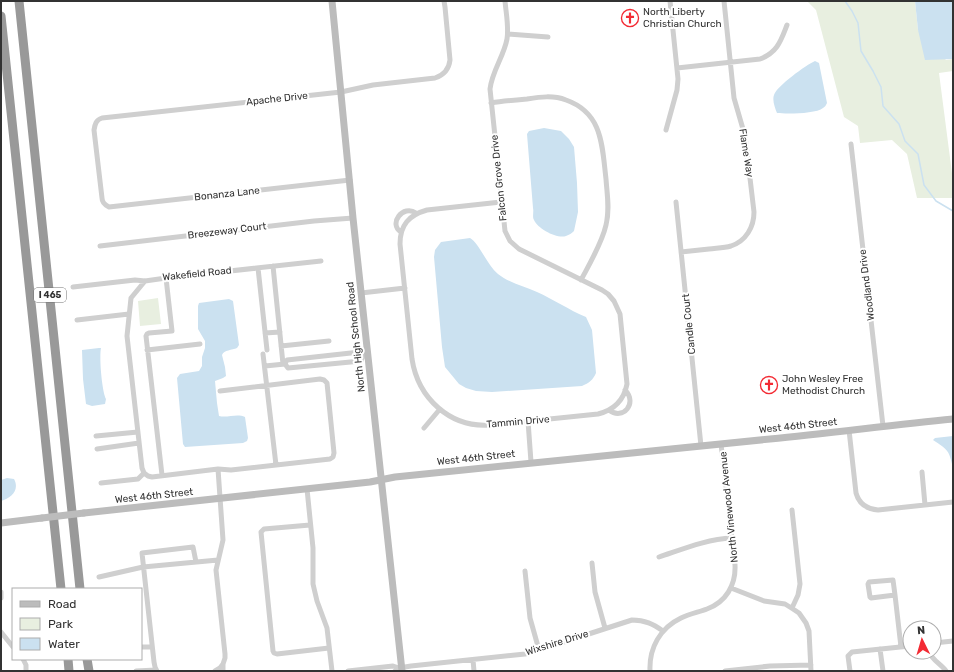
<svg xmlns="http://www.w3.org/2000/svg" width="954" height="672" viewBox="0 0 954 672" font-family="Rubik,sans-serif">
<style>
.green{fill:#e8efe0}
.water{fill:#cbe1f0}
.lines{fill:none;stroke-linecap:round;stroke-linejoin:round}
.stream{stroke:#cbe1f0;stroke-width:1.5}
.street{stroke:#cfcfcf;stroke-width:5}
.secondary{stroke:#bcbcbc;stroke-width:7}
.highway{stroke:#999;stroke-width:9}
.secondary-bridge{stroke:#bcbcbc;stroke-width:7}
.labels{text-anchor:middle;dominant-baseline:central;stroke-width:4;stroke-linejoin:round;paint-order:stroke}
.shield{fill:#fff;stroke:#707070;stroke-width:1}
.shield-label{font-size:9px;font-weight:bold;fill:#323232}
.poi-label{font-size:10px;fill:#323232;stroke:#fff;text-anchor:start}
.street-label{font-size:10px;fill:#323232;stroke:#fff}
</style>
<rect width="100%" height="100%" fill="#fff"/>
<path class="green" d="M807 1H915L918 30 946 60 953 59V71L939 73 953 181V198H917L907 154 892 140 860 143 858 126 844 117 816 10Z
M158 298 161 324 140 326 138 301Z"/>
<path class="water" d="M915 1H953V59L925 60 918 30Z
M815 61 819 63 827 103C826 105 825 107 823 108 816 114 786 114 777 113 775 108 772 100 774 95 777 86 806 65 815 61Z
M544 128 561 131 569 139 574 147 577 183 578 212 574 231C572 233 569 235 566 236 557 239 538 229 534 220 532 217 534 212 533 208L527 134 529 131Z
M470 238C479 243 487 265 498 274 509 283 524 286 537 292 553 299 569 310 586 317L592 330 596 373C593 380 589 383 582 386L492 392 476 391 466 388 459 384 445 367 442 347 434 257 435 250 441 242Z
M229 299 233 301 239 345 237 348C232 350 224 350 222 355L225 367 226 376 223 378 215 381 217 403 219 416C228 418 237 413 245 417L248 438 247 441 243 443 185 447 183 444 177 378 180 374 199 371 202 366V357L205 348V341L198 329V306L199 303Z
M99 348H101C99 358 102 391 106 399L105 404 92 406 86 404 83 379 82 350Z
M953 436V468C949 450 948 450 933 440L935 438Z
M7 478 14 479C20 490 11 498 1 501V480Z"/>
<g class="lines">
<path class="stream" d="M845 1 852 11 858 23 861 51 873 71 881 87 883 106 899 124 905 141 918 154 924 185 936 201 953 211"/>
<path class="street" d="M508 34 548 37
M677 68 760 59C778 52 781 40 787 25
M491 103C503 101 515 100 527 99 540 97 553 95 566 100 603 113 602 146 606 179 607 194 610 209 606 225 602 243 590 263 581 280
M666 130 677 90 678 79 670 1
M851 144 883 426
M350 180 109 207C105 205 102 202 102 198L94 130C95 124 96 120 102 118L341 92 373 85 435 78C444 75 449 69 450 60L445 7 444 1
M501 202 427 210C409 215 400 225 400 244L412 359C418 398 450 428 490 425L598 414C614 410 624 400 627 384L620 314 614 301 608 294 602 290 519 249 510 241 505 231 490 89C492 71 504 56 507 39 509 27 506 13 505 1
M676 202 701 446
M401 232C388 224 403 204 416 213
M100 246 314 221 353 218
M681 252C691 251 700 250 709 249 717 248 724 248 731 246 746 241 754 227 754 212L745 136 734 98 724 1
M273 266 283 364
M258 268 267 350
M73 287 135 280 145 281 166 278 321 261
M361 293 405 288
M77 320 129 314
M265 333 280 332
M281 346 329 341
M147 350 200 344
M263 354 276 465
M285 364 287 360 360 352 363 356 368 355
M285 364 288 368 361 361 363 356
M265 366 285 364
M609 410C623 421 638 403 625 390
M528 421 531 462
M424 428 440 409
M849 430 856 493C859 504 867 509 878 510L953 502
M96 436 138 432
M97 449 139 443
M218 469 223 540 216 570 225 654V658L223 664V671
M922 472 925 505
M144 473 148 476 152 477 218 469 231 470 330 459 333 457 334 453 327 383 324 380 320 379 220 391
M144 473 142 468 127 336 131 298 145 281
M162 475 146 336 147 334 149 333 172 331 166 278
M101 483 138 479 144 473
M307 489 313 548V584L317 601 327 628 332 671
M310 525 264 529 261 532 273 651 274 653 277 654 329 648
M659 557C683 549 707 539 732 538
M592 563 595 592 605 628
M525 571 530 618 539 650
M99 577 143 567 218 560
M893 580 895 595 871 598 870 597 868 584 869 582Z
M731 588 764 601 785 604 793 609 799 613 806 623 809 631 811 671
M1 592V598
M895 595 901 647
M792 608 798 595 800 584 792 510
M1 632 13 647
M934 643 953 641
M141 647H152
M880 649 883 671
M929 652C933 661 941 664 946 671
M23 659 26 665V671
M473 660 474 671
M136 671 156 670
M157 671 155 667 154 662 142 553 193 547 196 562
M215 671 220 668 223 664
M348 671 393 666 399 668
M395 671 399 668 411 666 525 654 539 650 632 620C645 620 653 624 663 631
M650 671C649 648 660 628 681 618 689 614 699 612 707 609 726 602 736 585 735 565L721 444
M725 671 770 666 811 665
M850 671 848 656 852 652 910 646"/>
<path class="secondary" d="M332 1 353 218 402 671
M84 513 370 482 395 477C520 464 645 452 770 439 831 433 892 425 953 419
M1 523 42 518"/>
<path class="highway" d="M19 1 80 589
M1 16 61 589
M68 659 69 671
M87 659 89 671"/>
<path class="secondary-bridge" d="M42 518 84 513"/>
</g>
<defs>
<g id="church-ring" transform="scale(0.9)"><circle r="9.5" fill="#fff" stroke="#f32a33" stroke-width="1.5"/><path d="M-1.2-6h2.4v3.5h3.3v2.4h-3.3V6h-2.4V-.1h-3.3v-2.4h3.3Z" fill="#f32a33"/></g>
</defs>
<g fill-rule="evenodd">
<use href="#church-ring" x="630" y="18"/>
<use href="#church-ring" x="769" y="385"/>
</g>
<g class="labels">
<rect class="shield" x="34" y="288" width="32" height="14" rx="3"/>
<g class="shield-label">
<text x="50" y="295">I 465</text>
</g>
<g class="poi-label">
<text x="643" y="12">North Liberty<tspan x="643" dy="12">Christian Church</tspan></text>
<text x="782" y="379">John Wesley Free<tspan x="782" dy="12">Methodist Church</tspan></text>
</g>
<g class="street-label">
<text transform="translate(277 99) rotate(-6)">Apache Drive</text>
<text transform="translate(746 153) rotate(81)">Flame Way</text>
<text transform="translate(499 178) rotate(-96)">Falcon Grove Drive</text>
<text transform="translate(227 194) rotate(-6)">Bonanza Lane</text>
<text transform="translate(227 231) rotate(-7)">Breezeway Court</text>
<text transform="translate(197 274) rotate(-6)">Wakefield Road</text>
<text transform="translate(867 285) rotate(-97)">Woodland Drive</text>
<text transform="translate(689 324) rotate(-96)">Candle Court</text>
<text transform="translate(356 337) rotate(-96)">North High School Road</text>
<text transform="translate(518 422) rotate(-5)">Tammin Drive</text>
<text transform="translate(798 426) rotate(-6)">West 46th Street</text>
<text transform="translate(476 458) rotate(-6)">West 46th Street</text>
<text transform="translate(154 496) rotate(-6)">West 46th Street</text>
<text transform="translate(729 507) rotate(-96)">North Vinewood Avenue</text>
<text transform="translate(557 643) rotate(-17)">Wixshire Drive</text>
</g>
</g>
<rect width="954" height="672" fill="none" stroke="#323232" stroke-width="4"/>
<rect x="12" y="588" width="130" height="72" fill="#ffffff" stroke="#adadad"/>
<rect x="20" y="601" width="20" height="6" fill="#bcbcbc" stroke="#adadad"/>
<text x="48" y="608" font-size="12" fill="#323232">Road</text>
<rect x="20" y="618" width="20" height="12" fill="#e8efe0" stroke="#adadad"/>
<text x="48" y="628" font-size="12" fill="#323232">Park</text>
<rect x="20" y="638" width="20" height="12" fill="#cbe1f0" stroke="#adadad"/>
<text x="48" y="648" font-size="12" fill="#323232">Water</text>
<g transform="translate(922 640) rotate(355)"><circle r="19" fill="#ffffff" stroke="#adadad"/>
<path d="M0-3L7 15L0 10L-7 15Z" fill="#f32a33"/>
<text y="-6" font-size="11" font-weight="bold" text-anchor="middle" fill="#323232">N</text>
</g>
</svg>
